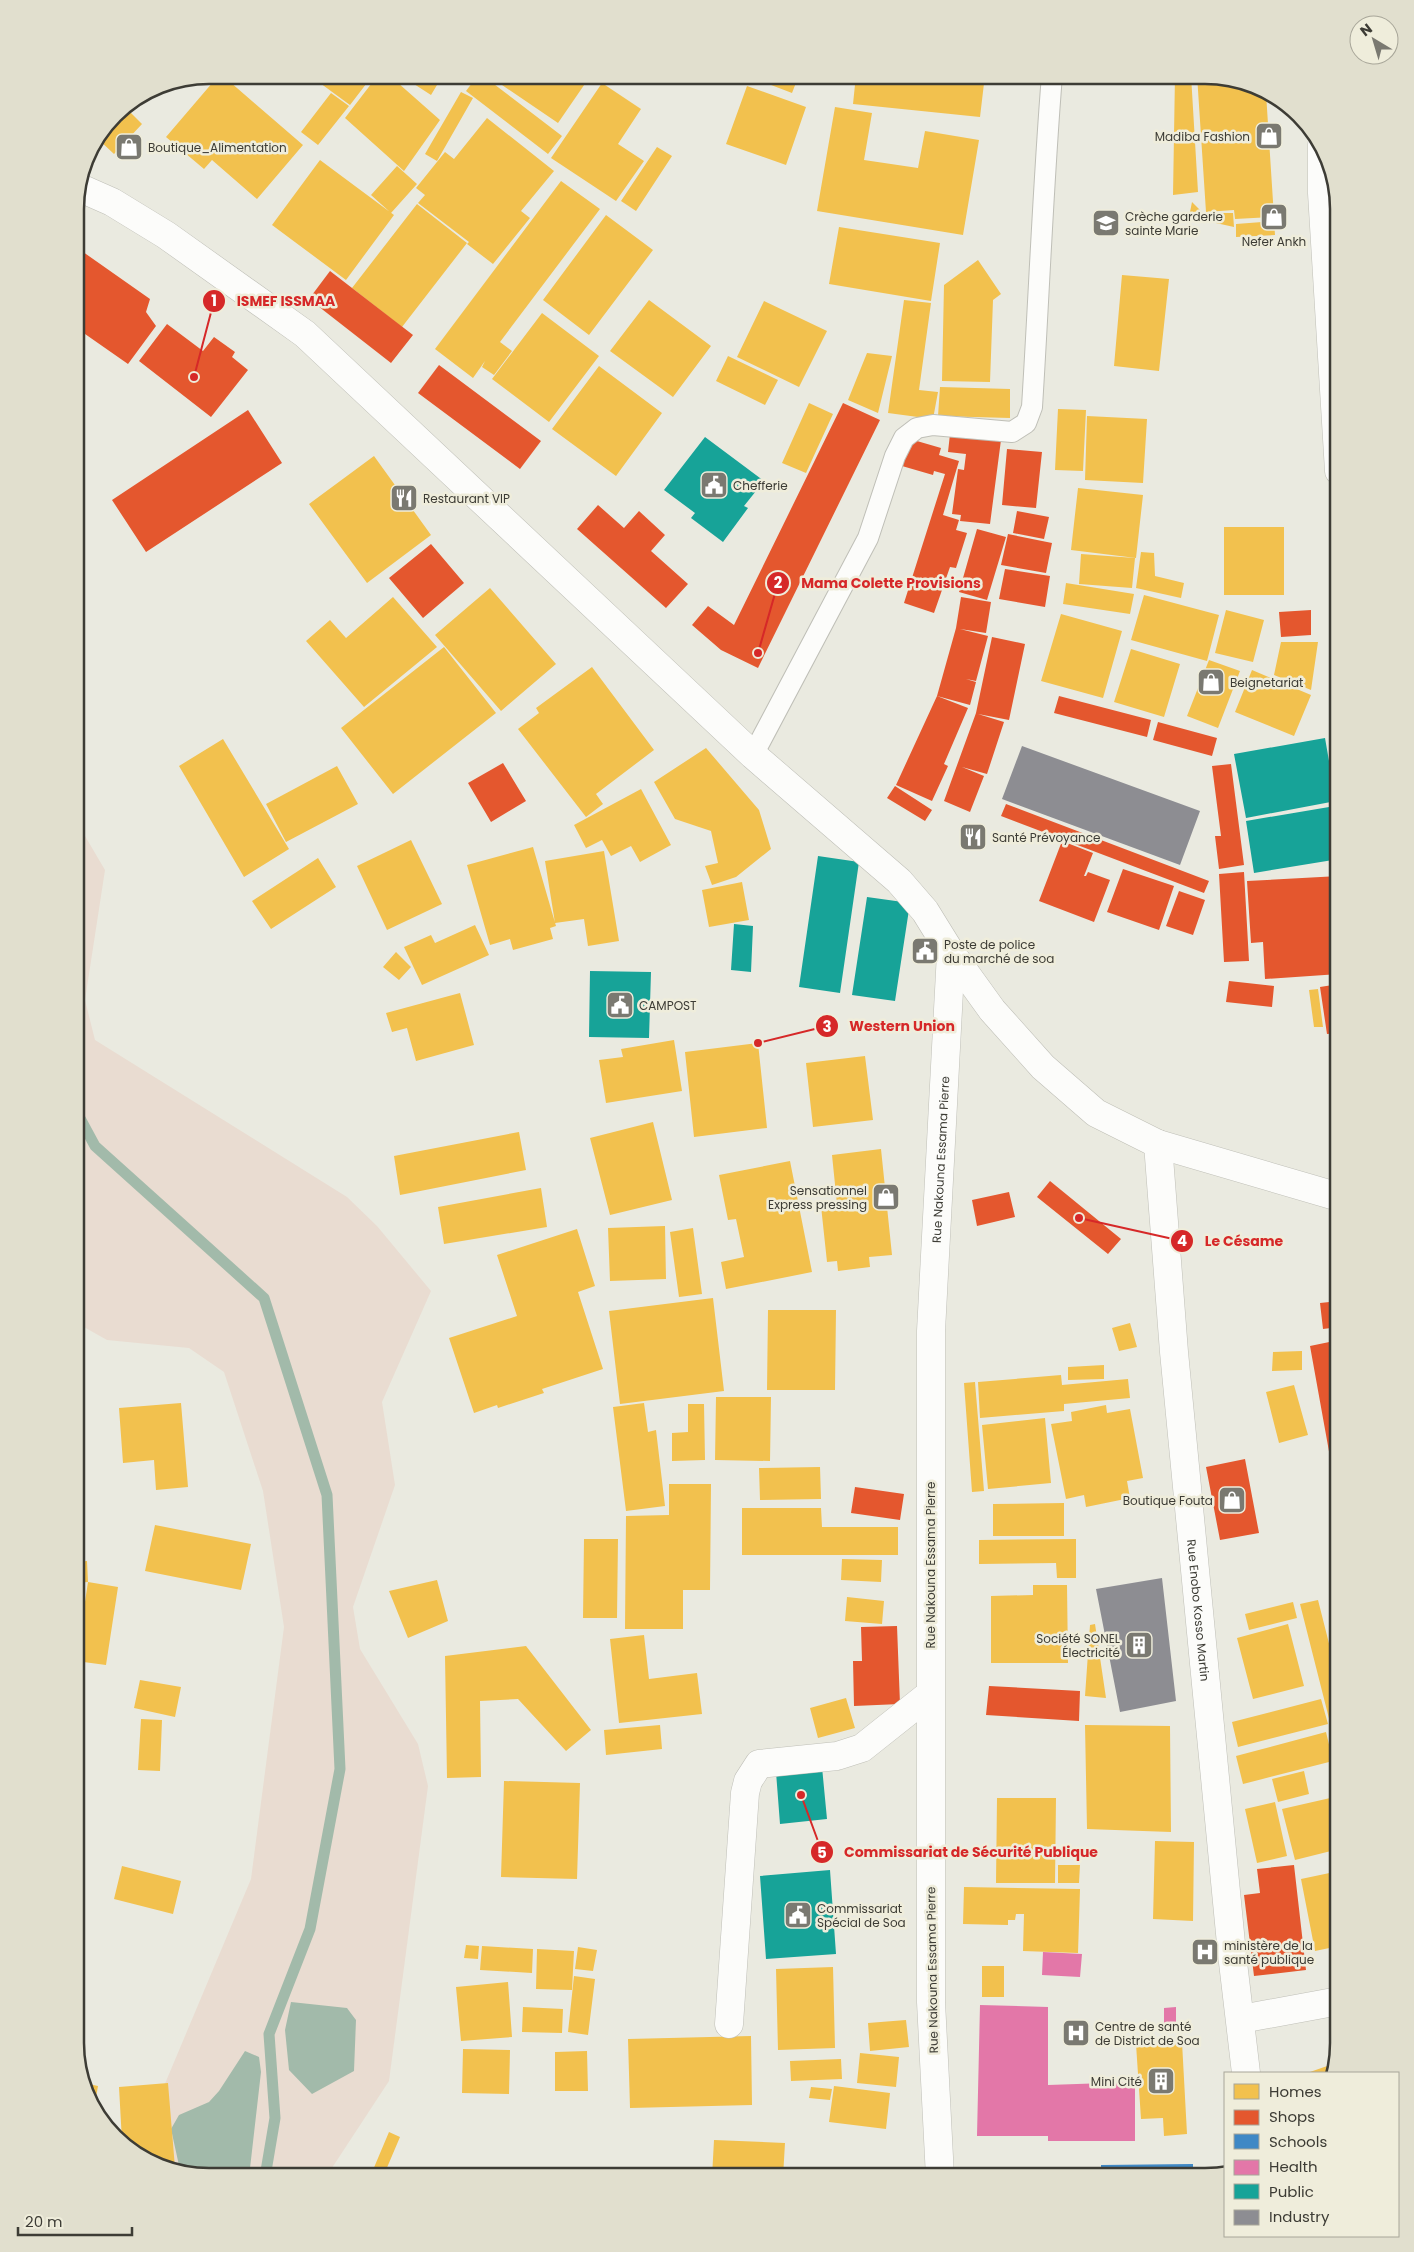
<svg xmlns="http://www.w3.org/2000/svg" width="1414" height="2252" viewBox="0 0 1414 2252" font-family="Poppins,sans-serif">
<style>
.green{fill:#e9dcd1}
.water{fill:#a2baaa}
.homes{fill:#f2c14e}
.shops{fill:#e4572e}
.schools{fill:#3f88c5}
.health{fill:#e377a8}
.public{fill:#17a398}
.industry{fill:#8d8d92}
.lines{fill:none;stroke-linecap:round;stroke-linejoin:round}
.stream{stroke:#a2baaa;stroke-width:11}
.lane-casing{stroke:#bfbfb7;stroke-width:22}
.street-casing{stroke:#bfbfb7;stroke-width:29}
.lane{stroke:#fcfcfa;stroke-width:20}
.street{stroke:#fcfcfa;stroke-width:28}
.labels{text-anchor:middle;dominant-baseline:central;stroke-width:5;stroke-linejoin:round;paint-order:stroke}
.poi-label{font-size:12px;fill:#3d3c35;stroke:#efeddb;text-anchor:start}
.street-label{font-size:12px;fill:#3d3c35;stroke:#efeddb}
.rim{fill:none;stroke:#3d3c35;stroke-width:2.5}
.leader{fill:none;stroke:#d62828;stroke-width:2}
.callout-dot{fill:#d62828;stroke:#efeddb;stroke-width:2}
.mark-label{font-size:15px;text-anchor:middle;font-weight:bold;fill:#fff}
.callout-label{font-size:14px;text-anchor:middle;font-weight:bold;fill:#d62828;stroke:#efeddb;stroke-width:5;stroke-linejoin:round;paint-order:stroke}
</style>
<rect width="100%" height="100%" fill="#eaeae0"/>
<path class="green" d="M75 819 105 870 85 1000 95 1040 347 1197 377 1226 431 1291 382 1402 395 1485 353 1607 360 1649 418 1744 428 1786 389 2081 326 2177H200L135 2155 251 1879 284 1627 263 1491 224 1372 189 1348 107 1340 75 1322Z"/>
<path class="water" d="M291 2002 347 2008 356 2020 354 2071 312 2094 289 2070 285 2030Z
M245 2051 259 2057 261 2072 249 2177H200L180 2170 171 2129 179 2115 209 2102 219 2091Z"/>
<path class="homes" d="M219 75H222L303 145 257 199 212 160 204 169 166 137Z
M309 75H373L350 105Z
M378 75H389L440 120 404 171 345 118Z
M400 75H443L431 95Z
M478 75H482L562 136 548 154 466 91Z
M509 75H591L558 123 502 85Z
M745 75H799L792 93Z
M856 75H985L980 117 853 104Z
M1175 75H1191L1198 192 1173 195Z
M1197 75H1215L1266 93 1274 217 1235 219 1234 210 1206 212Z
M602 83 641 109 618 144 644 161 616 201 551 158Z
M747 86 806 107 786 165 726 144Z
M461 92 473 98 437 161 425 154Z
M331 93 349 106 318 145 301 132Z
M125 107 142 124 114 154 98 139 114 114Z
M835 107 872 113 864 160 918 168 925 131 979 140 963 235 817 211Z
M487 118 554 171 521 211 530 218 493 264 467 244 469 242 418 203 425 195 416 188 445 152 454 159Z
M657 147 672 156 636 211 621 201Z
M320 160 394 215 346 280 272 225Z
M397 166 417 184 391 213 371 195Z
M561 181 600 209 500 342 512 351 494 375 482 367 485 361 473 378 435 349Z
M1192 202 1203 213H1233L1234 227 1189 217Z
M417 204 467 243 402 327 352 288Z
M606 215 653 250 589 335 543 300Z
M1274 221 1275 235 1236 237V224Z
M839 227 940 243 931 301 829 284Z
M978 260 1001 294 993 300 990 382 942 381 944 285Z
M1122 275 1169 279 1159 371 1114 366Z
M649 300 711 346 673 397 610 351Z
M904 300 931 303 919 390 938 392 933 419 888 413Z
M764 301 827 331 799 387 737 357Z
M542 313 599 356 549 422 492 379Z
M867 353 892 356 878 413 848 400Z
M728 356 778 380 765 405 716 381Z
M599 366 662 413 616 476 552 429Z
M940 387 1010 389V418L938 416Z
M809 403 833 414 806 473 782 463Z
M1058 409 1086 410 1083 471 1055 470Z
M1087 416 1147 419 1143 483 1085 480Z
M374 456 431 535 367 583 309 504Z
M1078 488 1143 495 1136 558 1071 550Z
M1224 527H1284V595H1224Z
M1141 552 1154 553 1155 576 1184 583 1181 598 1136 588Z
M1081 554 1135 558 1132 588 1079 584Z
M1066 583 1134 594 1130 614 1063 604Z
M490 588 556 664 501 711 435 635Z
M1144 595 1219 615 1207 661 1131 640Z
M393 597 437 647 364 707 306 641 330 620 346 638Z
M1226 610 1264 620 1253 662 1215 653Z
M1061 614 1122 631 1103 698 1041 681Z
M1281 642H1318L1311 690 1274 675Z
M444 647 496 713 393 794 341 728Z
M1131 649 1180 664 1164 717 1114 702Z
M1209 660 1240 671 1218 728 1187 716Z
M592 667 654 750 596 794 603 804 586 817 518 729 539 713 536 708Z
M1252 670 1311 695 1294 736 1235 712Z
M223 739 289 849 244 877 179 766Z
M706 748 759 810 771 849 736 877 712 885 705 866 718 863 711 831 675 819 654 782Z
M337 766 358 804 286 842 266 804Z
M641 789 671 845 640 862 631 846 611 856 602 840 586 848 574 825Z
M411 840 442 904 387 930 357 866Z
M533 847 556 926 550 928 553 939 513 950 510 939 490 945 467 865Z
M604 851 619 941 588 946 584 919 555 923 545 861Z
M318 858 336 887 271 929 252 901Z
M742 882 749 920 709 927 702 890Z
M475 925 489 955 422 985 404 947 431 935 435 943Z
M396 952 411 967 399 980 383 967Z
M1318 989 1323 1027H1314L1309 990Z
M460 993 474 1045 416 1061 407 1028 392 1032 386 1013Z
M674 1040 682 1091 606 1103 599 1060 623 1057 621 1049Z
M758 1043 767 1128 694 1137 685 1052Z
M865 1056 873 1120 813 1127 806 1063Z
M653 1122 672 1200 610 1215 590 1138Z
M519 1132 526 1170 400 1195 394 1156Z
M881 1149 892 1255 869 1257 870 1267 838 1271 837 1261 827 1262 821 1206 837 1204 832 1155Z
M790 1161 812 1272 726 1289 721 1262 744 1257 736 1219 728 1220 719 1175Z
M541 1188 547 1227 444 1244 438 1207Z
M665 1226 666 1279 610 1281 608 1228Z
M693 1228 702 1294 679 1297 670 1232Z
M577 1229 595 1286 578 1292 603 1369 542 1389 544 1393 498 1408 497 1405 474 1413 449 1338 517 1316 497 1255Z
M713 1298 724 1391 620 1404 609 1311Z
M768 1310H836L835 1390H767Z
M1130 1323 1137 1347 1119 1351 1112 1328Z
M1302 1351V1370L1272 1371 1273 1352Z
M1104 1365V1379L1068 1380V1367Z
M1061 1375 1062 1385 1128 1379 1130 1398 1064 1404V1411L980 1418 978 1382Z
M975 1382 984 1491 972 1492 964 1383Z
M1294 1385 1308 1435 1279 1443 1266 1392Z
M716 1397H771L770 1461 715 1460Z
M181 1403 188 1487 156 1490 154 1460 123 1463 119 1408Z
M644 1403 648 1432 656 1430 665 1506 626 1511 613 1407Z
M688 1404H704L705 1460 672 1461V1433L688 1432Z
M1106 1405 1107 1413 1130 1409 1143 1478 1127 1481 1130 1498 1086 1507 1084 1495 1066 1499 1051 1424 1072 1421 1071 1412Z
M1045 1418 1051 1483 988 1489 982 1425Z
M820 1467 821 1499 760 1500 759 1468Z
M669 1484H711L710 1590H683V1629H625L626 1516 669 1515Z
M1064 1503V1536H993V1504Z
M742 1508H821L822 1527H898V1555H742Z
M155 1525 251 1544 241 1590 145 1571Z
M584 1539H618L617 1618H583Z
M1076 1539V1578H1057L1056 1563 979 1564V1540Z
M842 1559 882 1560 881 1582 841 1580Z
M87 1561 88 1582 75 1583V1562Z
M437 1580 448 1621 408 1638 389 1591Z
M88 1582 118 1587 106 1665 76 1661Z
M1033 1585H1067L1068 1663H991V1596L1033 1595Z
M847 1597 884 1601 882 1624 845 1621Z
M1318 1600 1339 1683V1758L1300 1604Z
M1293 1602 1297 1618 1249 1630 1245 1614Z
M1095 1624 1106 1698 1085 1696 1090 1625Z
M1288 1624 1304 1686 1253 1699 1237 1638Z
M1339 1631V1660H1338L1331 1633Z
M644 1635 649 1679 697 1673 702 1714 619 1723 610 1639Z
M526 1646 591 1730 566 1751 518 1699 480 1701 481 1777 447 1778 445 1656Z
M140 1680 181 1687 175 1717 134 1708Z
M846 1698 855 1728 818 1738 810 1708Z
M1321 1699 1328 1724 1238 1747 1232 1722Z
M141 1719 162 1720 160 1771 138 1770Z
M660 1725 662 1749 606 1755 604 1730Z
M1085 1725 1170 1726 1171 1832 1087 1829Z
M1326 1732 1333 1761 1243 1784 1236 1756Z
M1304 1771 1309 1794 1278 1802 1272 1779Z
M504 1781 580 1783 577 1879 501 1877Z
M1339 1796V1849L1295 1860 1282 1809Z
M997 1798H1056L1055 1883H996Z
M1275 1802 1287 1856 1257 1863 1245 1809Z
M1155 1841 1194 1842 1193 1921 1153 1919Z
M1058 1865H1080L1079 1883H1058Z
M122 1866 181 1881 173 1914 114 1899Z
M1339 1871V1946L1315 1951 1301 1879Z
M964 1887 1080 1889 1078 1953 1023 1951 1024 1914H1016L1015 1920H1008V1925L963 1924Z
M466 1945 479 1946 478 1959 464 1958Z
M482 1946 533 1949 532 1973 480 1970Z
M578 1947 597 1950 593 1971 575 1969Z
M537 1949 574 1951 572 1990 536 1989Z
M982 1966H1004V1997H982Z
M833 1967 835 2048 778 2050 776 1969Z
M574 1976 595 1979 588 2035 568 2032Z
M508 1982 512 2037 461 2041 456 1987Z
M523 2007 563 2009 562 2033 522 2032Z
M906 2020 909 2047 870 2051 868 2023Z
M751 2036 752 2105 630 2108 628 2039Z
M1182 2042 1187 2134 1164 2136 1163 2118 1141 2119 1136 2044Z
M463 2049 510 2050 509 2094 462 2093Z
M587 2051 588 2091H555V2052Z
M860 2053 899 2057 896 2087 857 2083Z
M841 2059 842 2079 791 2081 790 2061Z
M1333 2064 1331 2073H1307Z
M84 2083 98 2086 94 2109 89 2103Z
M168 2083 175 2168 135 2155 122 2141 119 2087Z
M834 2086 890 2093 886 2129 829 2122Z
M811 2087 832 2089 830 2100 809 2098Z
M389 2132 400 2137 383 2177H370Z
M714 2140 785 2143 783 2177H712Z"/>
<path class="shops" d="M76 247 150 299 146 312 156 326 128 364 75 327Z
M330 271 413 335 391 363 309 299Z
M167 324 203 351 214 337 235 352 232 357 248 370 211 417 139 361Z
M439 365 541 441 520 469 418 393Z
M843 403 880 420 758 668 721 650 692 625 708 606 734 625Z
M248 410 282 463 146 552 112 500Z
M950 434 1001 440 990 524 960 521 961 515 952 514 958 469 964 470 966 454 948 452Z
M910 439 941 448 939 455 959 461 943 515 959 520 956 530 967 533 956 568 950 567 934 613 904 603 945 474 934 471 933 475 902 466Z
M1007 449 1042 452 1036 508 1002 505Z
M598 505 624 528 639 511 665 535 651 551 688 584 666 608 577 529Z
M1017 511 1049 517 1044 539 1013 533Z
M977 529 1006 537 987 600 959 592Z
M1008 534 1052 543 1046 573 1001 565Z
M431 544 464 583 423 618 389 578Z
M1005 569 1050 576 1045 607 999 599Z
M961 597 991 602 986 633 960 629 988 636 976 681 966 679 976 682 970 705 937 696 956 628Z
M1311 610V635L1281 637 1279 612Z
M992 637 1025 644 1009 720 978 714 1004 722 987 774 962 767 984 776 970 812 944 801 976 713Z
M937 696 968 708 944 764 948 766 932 801 896 785Z
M1059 696 1151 720 1147 737 1054 713Z
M1158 722 1217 738 1212 756 1153 740Z
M503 763 526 801 491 822 468 783Z
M1231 764 1244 865 1219 869 1215 836H1221L1212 766Z
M895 786 932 810 925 821 887 798Z
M1006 804 1209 881 1204 893 1001 816Z
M1062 841 1093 853 1084 876H1086L1088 872 1110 880 1094 922 1039 901Z
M1123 869 1174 886 1159 930 1107 912Z
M1244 872 1249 961 1224 962 1219 874Z
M1339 876V974L1265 979 1263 942 1251 943 1247 881Z
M1179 891 1205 900 1193 935 1166 926Z
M1229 981 1274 986 1272 1007 1226 1002Z
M1339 984V1033L1327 1034 1320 987Z
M1050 1181 1121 1239 1108 1254 1037 1197Z
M1009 1192 1015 1217 977 1226 972 1200Z
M1339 1301V1327L1323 1329 1320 1303Z
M1339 1340V1455L1330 1457 1310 1346Z
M1245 1459 1259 1533 1220 1540 1206 1467Z
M855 1487 904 1494 900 1520 851 1513Z
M897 1626 900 1704 854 1706 853 1661H862L861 1627Z
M989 1686 1080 1691 1079 1721 986 1715Z
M1294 1865 1306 1970 1254 1976 1244 1895 1260 1893 1257 1869Z
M996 2174 1051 2175V2177H996Z"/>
<path class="schools" d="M1193 2164V2177H1101V2165Z"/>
<path class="health" d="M1043 1952 1082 1954 1080 1977 1042 1975Z
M980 2005 1048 2007V2085L1135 2082V2141H1048V2136H977Z
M1176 2007V2024L1164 2025V2008Z"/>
<path class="public" d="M705 437 764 481 744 506 748 508 723 542 691 518 695 513 664 490Z
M1325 738 1336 801 1246 818 1234 754Z
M1335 806 1339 829V859L1254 873 1246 821Z
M818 856 859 862 840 993 799 987Z
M867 897 910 903 895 1001 852 995Z
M734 924 753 926 751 972 731 970Z
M590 971 651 972 649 1038 589 1037Z
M822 1767 827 1819 780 1824 776 1772Z
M830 1870 836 1954 766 1959 760 1876Z"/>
<path class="industry" d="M1022 746 1200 811 1180 865 1002 799Z
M1162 1578 1176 1701 1120 1712 1096 1589Z"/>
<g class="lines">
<path class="stream" d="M75 1109 95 1146 264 1298 327 1495 340 1769 310 1929 269 2034 275 2118 265 2177"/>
<g class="lane-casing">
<path id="lane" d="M753 755 868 538 895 456 904 438 917 428 933 425 1012 432 1026 423 1032 407C1039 297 1043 186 1052 75"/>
</g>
<g class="street-casing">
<g id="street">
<path d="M1322 145V193L1339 471"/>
<path d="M78 187 112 202 166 235 305 334 753 755 899 881 925 911 951 953 992 1010 1043 1067 1096 1113 1158 1144 1339 1197"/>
<path id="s1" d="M1158 1144 1174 1352 1232 1954 1246 2073"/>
<path d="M1241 2019 1339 2001"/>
<path d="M729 2024 745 1793 748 1781 759 1764 837 1756 862 1748 930 1694"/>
<path id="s2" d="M940 2177 931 2002V1331L951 953"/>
</g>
</g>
<use href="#lane" class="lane"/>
<use href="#street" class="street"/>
</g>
<defs>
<g id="shop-square" transform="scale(1.4375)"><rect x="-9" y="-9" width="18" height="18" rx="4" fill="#7a7971" stroke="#efeddb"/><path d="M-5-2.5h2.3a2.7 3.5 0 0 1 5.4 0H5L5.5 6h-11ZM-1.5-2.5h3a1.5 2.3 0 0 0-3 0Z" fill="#fff"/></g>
<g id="school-square" transform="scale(1.4375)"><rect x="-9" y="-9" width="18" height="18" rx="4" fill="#7a7971" stroke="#efeddb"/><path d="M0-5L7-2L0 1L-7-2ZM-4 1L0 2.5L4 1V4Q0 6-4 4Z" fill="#fff"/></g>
<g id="civic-square" transform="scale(1.4375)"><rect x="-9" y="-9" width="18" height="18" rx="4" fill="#7a7971" stroke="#efeddb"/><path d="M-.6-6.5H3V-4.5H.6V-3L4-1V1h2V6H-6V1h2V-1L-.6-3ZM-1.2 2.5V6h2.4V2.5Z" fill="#fff"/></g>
<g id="restaurant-square" transform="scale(1.4375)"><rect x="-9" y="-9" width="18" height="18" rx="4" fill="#7a7971" stroke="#efeddb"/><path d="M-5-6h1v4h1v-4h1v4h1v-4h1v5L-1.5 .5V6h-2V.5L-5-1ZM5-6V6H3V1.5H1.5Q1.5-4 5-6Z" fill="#fff"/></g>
<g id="building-square" transform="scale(1.4375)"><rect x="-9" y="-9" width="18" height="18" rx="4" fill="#7a7971" stroke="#efeddb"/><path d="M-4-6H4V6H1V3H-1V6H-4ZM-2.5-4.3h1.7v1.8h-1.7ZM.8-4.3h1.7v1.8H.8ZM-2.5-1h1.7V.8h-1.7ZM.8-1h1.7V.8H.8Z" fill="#fff"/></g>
<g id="hospital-square" transform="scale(1.4375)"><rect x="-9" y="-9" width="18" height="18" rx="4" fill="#7a7971" stroke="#efeddb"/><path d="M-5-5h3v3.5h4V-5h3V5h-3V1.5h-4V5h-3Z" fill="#fff"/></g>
</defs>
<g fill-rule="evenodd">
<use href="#shop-square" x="1269" y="136"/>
<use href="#shop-square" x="129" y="147"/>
<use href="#shop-square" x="1274" y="217"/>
<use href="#school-square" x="1106" y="223"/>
<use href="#civic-square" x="714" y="485"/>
<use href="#restaurant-square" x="404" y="498"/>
<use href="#shop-square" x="1211" y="682"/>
<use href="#restaurant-square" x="973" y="837"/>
<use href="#civic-square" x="925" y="951"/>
<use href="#civic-square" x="620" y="1005"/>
<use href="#shop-square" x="886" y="1197"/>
<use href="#shop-square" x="1232" y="1500"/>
<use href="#building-square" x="1139" y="1645"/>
<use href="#civic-square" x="798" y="1915"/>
<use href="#hospital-square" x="1205" y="1952"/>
<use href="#hospital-square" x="1076" y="2033"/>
<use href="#building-square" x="1161" y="2081"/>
</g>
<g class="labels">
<g class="poi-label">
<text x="1250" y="136" text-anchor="end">Madiba Fashion</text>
<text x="148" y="147">Boutique_Alimentation</text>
<text x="1125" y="216">Crèche garderie<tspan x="1125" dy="14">sainte Marie</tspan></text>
<text x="1274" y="241" text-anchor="middle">Nefer Ankh</text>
<text x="733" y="485">Chefferie</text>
<text x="423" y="498">Restaurant VIP</text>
<text x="1230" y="682">Beignetariat</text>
<text x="992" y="837">Santé Prévoyance</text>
<text x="944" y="944">Poste de police<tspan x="944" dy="14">du marché de soa</tspan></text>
<text x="639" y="1005">CAMPOST</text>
<text x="867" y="1190" text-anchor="end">Sensationnel<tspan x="867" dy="14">Express pressing</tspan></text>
<text x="1213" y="1500" text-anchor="end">Boutique Fouta</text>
<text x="1120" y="1638" text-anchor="end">Société SONEL<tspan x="1120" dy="14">Électricité</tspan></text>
<text x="817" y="1908">Commissariat<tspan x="817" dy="14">Spécial de Soa</tspan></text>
<text x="1224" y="1945">ministère de la<tspan x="1224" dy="14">santé publique</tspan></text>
<text x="1095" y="2026">Centre de santé<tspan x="1095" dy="14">de District de Soa</tspan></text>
<text x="1142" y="2081" text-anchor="end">Mini Cité</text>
</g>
<g class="street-label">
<text stroke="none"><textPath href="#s2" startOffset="1018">Rue Nakouna Essama Pierre</textPath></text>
<text transform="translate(930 1565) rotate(-90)">Rue Nakouna Essama Pierre</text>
<text stroke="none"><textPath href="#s1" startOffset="468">Rue Enobo Kosso Martin</textPath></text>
<text transform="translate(932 1970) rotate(-91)">Rue Nakouna Essama Pierre</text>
</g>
</g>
<path d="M0 0H1414V2252H0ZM209 84H1205A125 125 0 0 1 1330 209V2043A125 125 0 0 1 1205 2168H209A125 125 0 0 1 84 2043V209A125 125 0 0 1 209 84Z" fill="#e1dfce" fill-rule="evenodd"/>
<path class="rim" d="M209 84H1205A125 125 0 0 1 1330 209V2043A125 125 0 0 1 1205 2168H209A125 125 0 0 1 84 2043V209A125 125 0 0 1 209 84Z"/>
<path class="leader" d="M194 377L214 301M758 653L778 583M758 1043L827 1026M1079 1218L1182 1241M801 1795L822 1852"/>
<g class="callout-dot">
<circle cx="194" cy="377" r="5"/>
<circle cx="758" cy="653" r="5"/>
<circle cx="758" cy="1043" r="5"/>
<circle cx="1079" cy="1218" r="5"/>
<circle cx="801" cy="1795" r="5"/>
<circle cx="214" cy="301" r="12"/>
<circle cx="778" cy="583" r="12"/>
<circle cx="827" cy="1026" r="12"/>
<circle cx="1182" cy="1241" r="12"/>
<circle cx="822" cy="1852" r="12"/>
</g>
<g class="mark-label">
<text x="214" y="306">1</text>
<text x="778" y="588">2</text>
<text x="827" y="1032">3</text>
<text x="1182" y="1246">4</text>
<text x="822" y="1858">5</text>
</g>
<g class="callout-label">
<text x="286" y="306">ISMEF ISSMAA</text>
<text x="891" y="588">Mama Colette Provisions</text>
<text x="902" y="1031">Western Union</text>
<text x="1244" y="1246">Le Césame</text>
<text x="971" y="1857">Commissariat de Sécurité Publique</text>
</g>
<rect x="1224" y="2072" width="175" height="165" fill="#efeddb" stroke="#a8a699"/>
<rect x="1234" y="2084" width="25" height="15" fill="#f2c14e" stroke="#a8a699"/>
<text x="1269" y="2097" font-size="15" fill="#3d3c35">Homes</text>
<rect x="1234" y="2110" width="25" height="15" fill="#e4572e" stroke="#a8a699"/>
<text x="1269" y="2122" font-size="15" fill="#3d3c35">Shops</text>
<rect x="1234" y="2134" width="25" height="15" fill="#3f88c5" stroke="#a8a699"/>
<text x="1269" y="2147" font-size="15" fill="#3d3c35">Schools</text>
<rect x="1234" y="2160" width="25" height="15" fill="#e377a8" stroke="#a8a699"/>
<text x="1269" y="2172" font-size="15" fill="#3d3c35">Health</text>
<rect x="1234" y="2184" width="25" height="15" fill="#17a398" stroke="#a8a699"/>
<text x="1269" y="2197" font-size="15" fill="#3d3c35">Public</text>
<rect x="1234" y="2210" width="25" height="15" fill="#8d8d92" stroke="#a8a699"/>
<text x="1269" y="2222" font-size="15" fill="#3d3c35">Industry</text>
<g transform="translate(1374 40) rotate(322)"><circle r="24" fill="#efeddb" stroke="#a8a699"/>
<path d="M0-4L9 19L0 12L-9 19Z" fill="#7a7971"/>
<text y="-8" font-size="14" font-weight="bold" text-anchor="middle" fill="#3d3c35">N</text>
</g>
<path d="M18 2227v8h114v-8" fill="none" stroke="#3d3c35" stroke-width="2.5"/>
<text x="25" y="2227" font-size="15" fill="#3d3c35" stroke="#efeddb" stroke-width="4" paint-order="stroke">20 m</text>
</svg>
